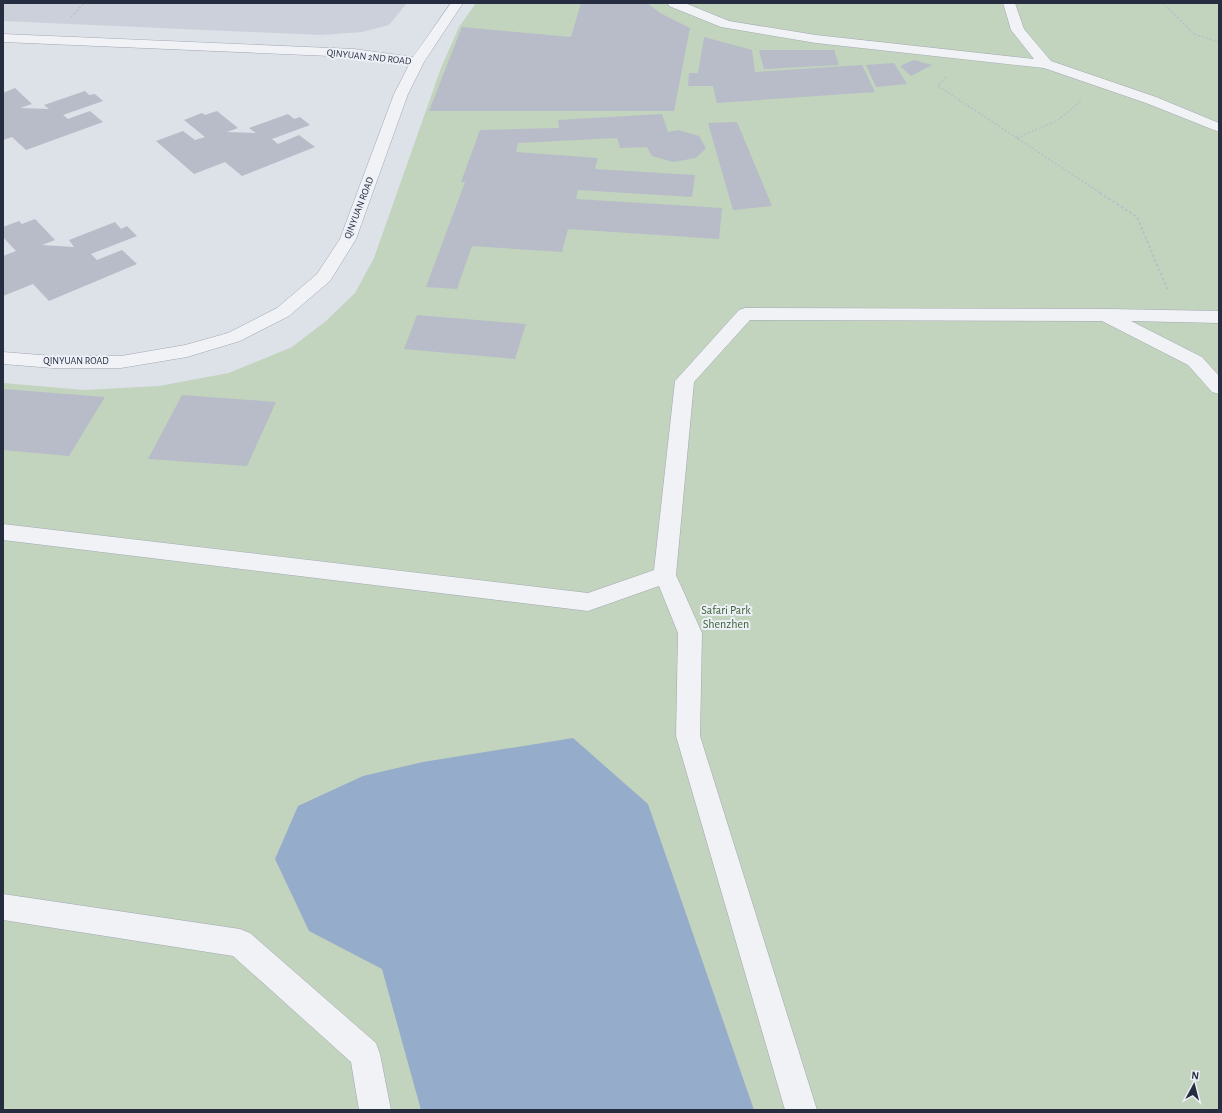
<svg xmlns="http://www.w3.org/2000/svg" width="1222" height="1113" viewBox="0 0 1222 1113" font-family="'Alegreya Sans',sans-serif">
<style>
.built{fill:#cbd0da}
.green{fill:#c2d3be}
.water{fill:#96accb}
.building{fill:#b7bcc8}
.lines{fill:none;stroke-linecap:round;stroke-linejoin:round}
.minor-casing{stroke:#a2a7b2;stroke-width:1}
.path-far1{stroke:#bbbfc7;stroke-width:1.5;stroke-dasharray:2 2;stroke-linecap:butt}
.path{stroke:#bbbfc7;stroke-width:2;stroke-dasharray:2.5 2.5;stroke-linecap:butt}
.minor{fill:#f0f2f6;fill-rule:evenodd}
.labels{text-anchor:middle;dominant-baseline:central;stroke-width:4;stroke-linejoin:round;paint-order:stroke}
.far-street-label{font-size:10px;fill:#262d40;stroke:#edf0f6}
.park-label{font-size:12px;fill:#375d32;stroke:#edf0f6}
</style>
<rect width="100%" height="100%" fill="#dde1e8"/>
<path class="built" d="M3 3H407L389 25 362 32 321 35 3 21Z"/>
<path class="green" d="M476 3H1219V1110H3V383L84 390 159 386 229 373 292 347 326 321 355 293 374 258 441 68 459 27Z"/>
<path class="water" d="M573 738 648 804 754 1110H421L382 969 309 931 275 859 298 806 363 776 423 762Z"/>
<path class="building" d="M581 3H647L660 13 690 28 674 111H429L462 27 571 37Z
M704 37 752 50 755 72 862 65 875 92 717 103 713 86H688L689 73H698Z
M759 50H834L839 65 764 69Z
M914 60 932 65 911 76 900 66Z
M894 63 907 84 876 87 866 65Z
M15 88 32 104 20 108 49 109 44 105 85 91 89 95 95 94 103 101 63 115 68 119 90 111 103 122 26 150 12 137 3 140V93Z
M217 111 238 128 227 132 256 133 249 128 288 114 294 119 300 117 310 125 272 139 278 144 299 135 315 147 242 176 225 162 194 174 156 141 183 131 195 140 205 137 184 120 202 113 205 115Z
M662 114 668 132 678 130 699 136 706 148 696 158 673 162 652 156 647 147 620 148 617 138 518 143 516 152 598 158 595 169 695 175 692 197 578 190 576 199 722 208 719 239 568 229 562 252 472 246 457 289 426 287 465 182H461L480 130 559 128 558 120Z
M737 122 772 206 733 210 708 123Z
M35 219 55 240 42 245 74 247 69 240 115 222 121 229 127 226 137 236 91 254 97 260 122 250 137 264 49 301 33 284 3 296V256L16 251 3 237V227L19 221 22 224Z
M417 315 526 324 515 359 404 349Z
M3 389 105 397 69 456 3 450Z
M182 395 276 402 247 466 148 459Z"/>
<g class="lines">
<g class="minor-casing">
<path id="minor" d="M451 3H463L424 62 408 94 356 239 330 281 289 316 240 341 187 357 121 368H53L3 364V352L53 356H121L185 345 228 333 277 308 317 274 340 239 394 94 409 65 354 57 3 42V34L354 49 413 57Z
M668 3H685L729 21 816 35 1034 59 1011 30 1003 3H1015L1024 29 1051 61 1156 97 1219 123V132L1146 103 1044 68 816 43 721 27 669 6Z
M745 308 1110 309 1219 311V323L1131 321 1202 357 1219 376V394L1212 392 1188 365 1102 321 750 320 694 382 676 575 702 633 700 736 817 1110H785L676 736 678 633 659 586 588 611 3 540V524L588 593 654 570 675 381 739 310Z
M3 894 240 929 250 933 376 1043 380 1054 391 1110H359L351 1062 233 956 3 920Z"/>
</g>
<path class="path-far1" d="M1163 3 1194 34 1219 42
M71 17 84 3
M946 77 938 86 1102 194
M1017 138 1058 120 1081 101"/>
<path class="path" d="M1100 193 1137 217 1168 291"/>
<use href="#minor" class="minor"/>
</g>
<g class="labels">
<g class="far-street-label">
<text transform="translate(369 57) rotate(6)">QINYUAN 2ND ROAD</text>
<text transform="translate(359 208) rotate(-69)">QINYUAN ROAD</text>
<text x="76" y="361">QINYUAN ROAD</text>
</g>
<g class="park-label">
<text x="726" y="610">Safari Park<tspan x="726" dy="14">Shenzhen</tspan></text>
</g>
</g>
<rect width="1222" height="1113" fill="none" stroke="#262d40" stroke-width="8"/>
<g transform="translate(1194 1085) rotate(7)" stroke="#edf0f6" stroke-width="3" paint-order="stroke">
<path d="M0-3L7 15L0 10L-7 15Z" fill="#262d40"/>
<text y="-6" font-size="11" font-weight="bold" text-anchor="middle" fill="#262d40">N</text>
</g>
</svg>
